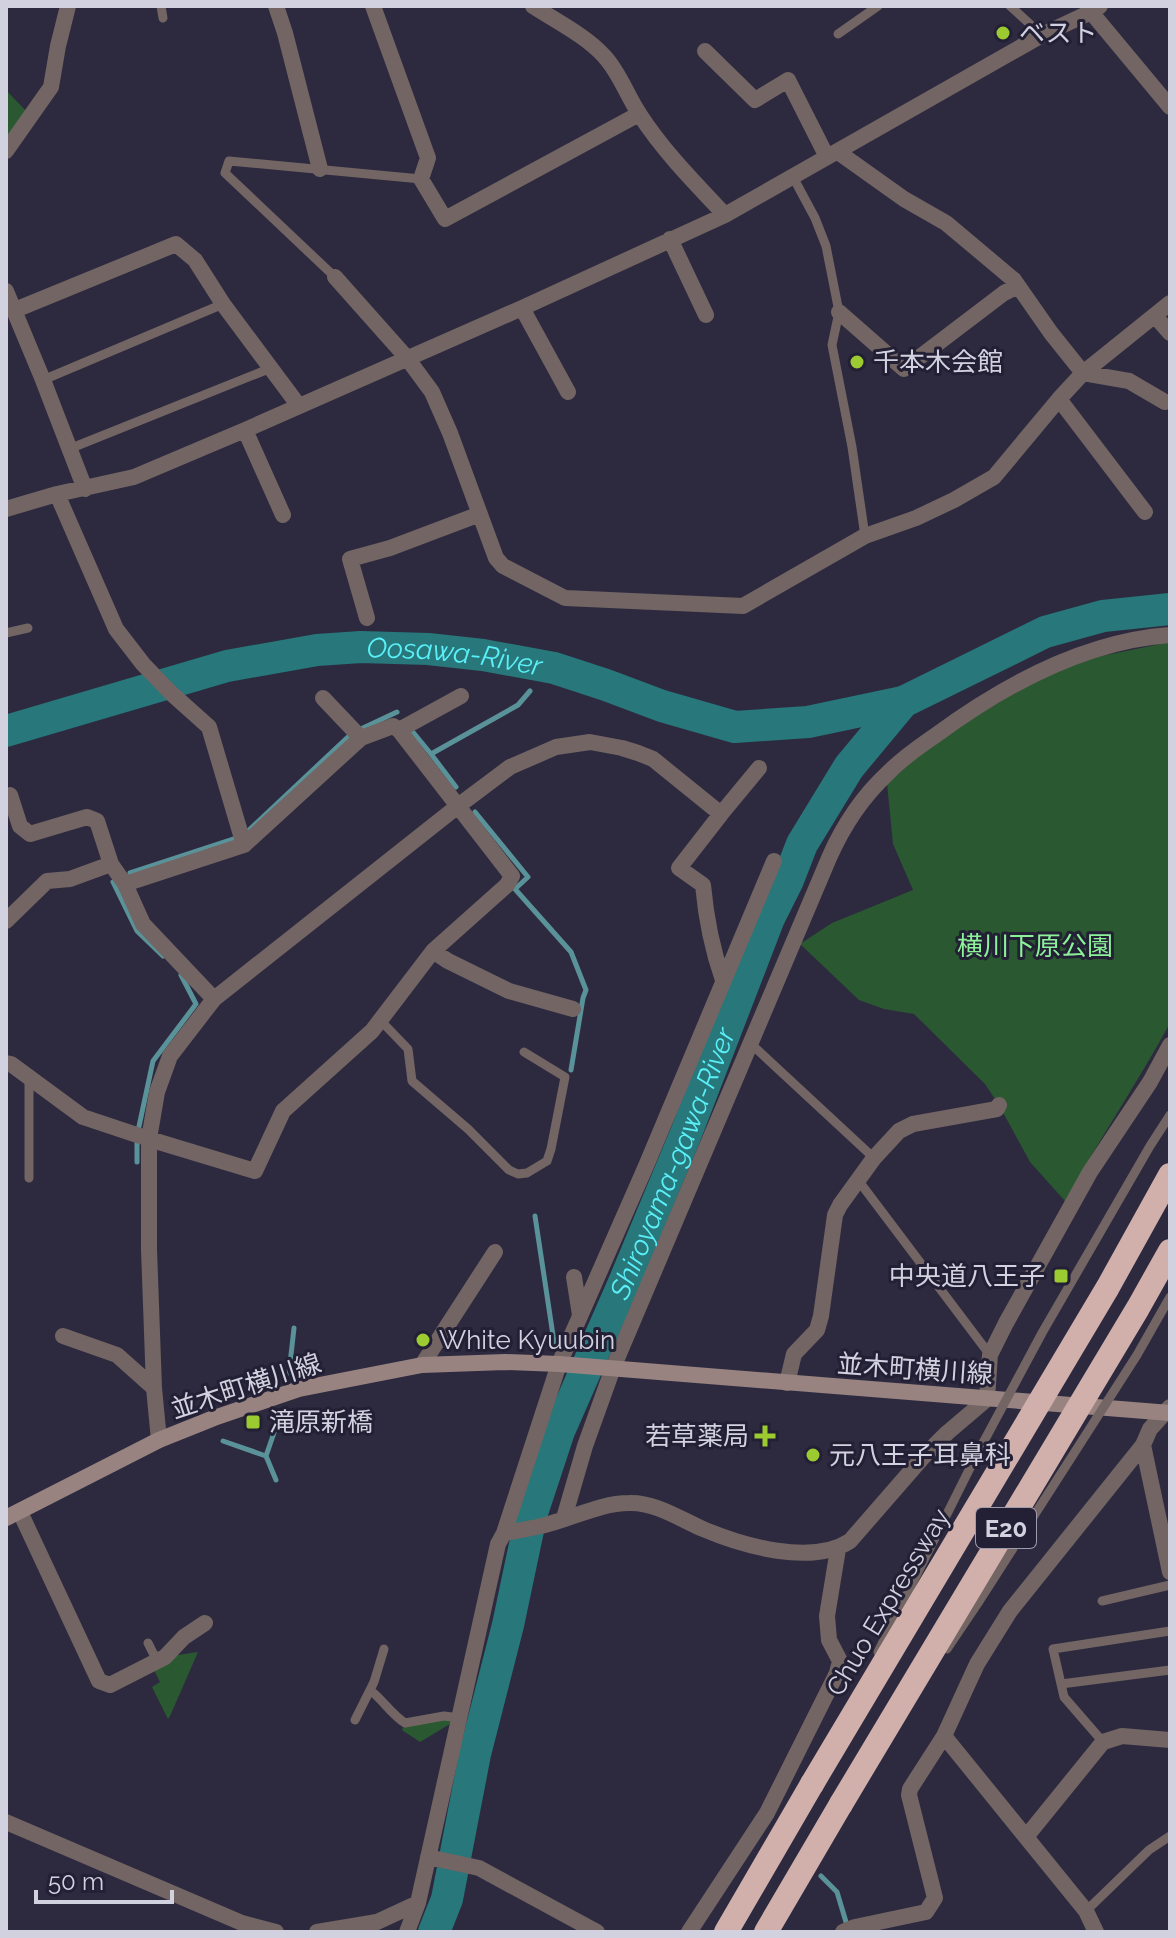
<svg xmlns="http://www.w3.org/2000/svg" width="1176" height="1938" viewBox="0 0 1176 1938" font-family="Raleway,'Noto Sans JP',sans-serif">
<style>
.green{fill:#2a5831}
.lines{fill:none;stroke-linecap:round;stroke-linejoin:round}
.stream{stroke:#5a9299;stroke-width:5}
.river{stroke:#27777b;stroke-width:32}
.lane{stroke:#726563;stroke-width:9}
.street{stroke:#726563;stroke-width:16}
.secondary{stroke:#988381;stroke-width:16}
.highway{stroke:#d1b0ac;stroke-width:24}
.lane-bridge{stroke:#726563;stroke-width:9}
.highway-bridge{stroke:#d1b0ac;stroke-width:24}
.poi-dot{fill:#9cca31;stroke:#232035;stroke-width:3}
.labels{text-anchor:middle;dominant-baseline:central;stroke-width:6;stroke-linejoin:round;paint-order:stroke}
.shield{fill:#232035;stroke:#9e9cac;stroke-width:2}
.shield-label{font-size:24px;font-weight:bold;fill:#d2d1df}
.poi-label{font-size:26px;fill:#d2d1df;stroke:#232035;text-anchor:start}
.park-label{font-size:26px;fill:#8bf299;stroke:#232035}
.street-label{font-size:26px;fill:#d2d1df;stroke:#232035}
.water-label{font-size:28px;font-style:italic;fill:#5aeff7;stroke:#232035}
</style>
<rect width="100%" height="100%" fill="#2d2a3f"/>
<path class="green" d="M6 90 26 111 8 137 6 136Z
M1170 642V1023C1137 1084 1098 1141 1065 1201L1030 1162 999 1105 985 1084 914 1014 884 1009 859 1000 800 944 832 923 913 890 893 844 887 783 920 753 968 720 1049 674 1097 657Z
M198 1652 170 1716 168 1719 152 1687 160 1682 151 1664 165 1657Z
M460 1718 420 1742 402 1730 405 1723Z"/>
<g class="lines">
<path class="stream" d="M539 678 547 667
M363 728 397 712
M412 731 431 754
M456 787 431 754 518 705 530 691
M475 812 528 877 515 889 571 952 586 990 583 998 571 1070
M247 832 349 736
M130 873 237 838
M113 882 137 931 163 956
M138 1131 153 1061 196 1004 181 975
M137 1162V1142
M535 1216 554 1342
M289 1373 294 1328
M223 1441 266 1456 278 1421
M266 1456 276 1480
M821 1876 837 1892 846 1922"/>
<g class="river">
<path id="s1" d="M6 731 227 666 317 650 361 647 428 649 483 655 554 668 606 685 662 706 735 727 808 722 903 702"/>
<path id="s2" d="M434 1932 447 1899 475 1754 508 1625 531 1516 559 1431 623 1285 685 1136 769 918 788 880 802 844 849 767 903 702 1045 632 1103 616 1170 609"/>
</g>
<path class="lane" d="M161 6 163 18
M1010 6 1042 35
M838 34 878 6
M793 177 815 218 826 246 839 312 832 345 852 447 865 536
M335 277 225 173 229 161 421 179
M43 380 223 304
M69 449 271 368
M6 633 28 628
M381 1021 408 1049 412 1081 468 1129 509 1170 518 1174 527 1173 547 1161 551 1149 565 1077 524 1052
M750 1043 874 1158
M29 1078V1178
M858 1180 990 1355
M1102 1601 1170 1585
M148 1643 157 1661
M1061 1684 1170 1670
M370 1690C383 1700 391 1714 405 1723L444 1716 460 1718
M355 1720 374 1682 384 1649
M1103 1742 1064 1697 1053 1649 1170 1631
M1086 1911 1149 1850 1170 1836"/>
<path class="street" d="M276 6 285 33 320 169
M373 6 428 158 421 179 445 219 639 114
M533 6C556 21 586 36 604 56 620 73 627 96 640 115 664 152 695 183 725 215
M1091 12 1170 107
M705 51 755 100 788 80 827 157
M6 151 51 87 58 46 68 6
M838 152 904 199 946 223 1014 280 1051 333 1083 373 1129 381 1165 402
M670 239 706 315
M335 277 407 358 432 392 450 433 496 558 503 566 565 598 743 606 865 536 916 518 954 500 994 477 1059 399 1083 373 1170 303
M6 291 43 380 85 489
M522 308 568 392
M15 310 176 244 195 260 223 304 299 406
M839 312 904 369 1004 293 1018 286
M1155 316 1170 333
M1059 399 1145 512
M245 430 283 515
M57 494 116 629 143 664 171 693 209 727 244 845
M6 509 57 494 134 477 245 430 522 308 725 215 1042 35 1091 12 1100 6
M367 618 350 559 390 548 480 514
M323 698 361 738
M399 730 461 696
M10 795 20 826 30 834 87 817 97 821 111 864 125 884
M721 814 759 768
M6 921 47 881 70 879 111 864
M433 951 448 961 509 991 573 1009
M6 1063 11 1064 83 1117 149 1139 255 1171 283 1111 372 1031 433 951 507 885 512 876 399 730 393 726 361 738 244 845 125 884 143 924 214 999
M574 1277 580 1315
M63 1336 117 1355 154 1388
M422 1365 495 1252
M787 1383 794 1354 817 1330 821 1316 835 1215 840 1205 874 1158 899 1131 913 1124 997 1109 999 1105
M159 1440 154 1388 149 1249V1139L157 1092 170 1056 214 999 458 806 510 767 556 747 590 742 622 748 638 753 653 759 721 814 679 868 703 885C706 918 712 949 723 980
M1143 1445 1170 1572
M20 1512 99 1681 110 1685 165 1657 184 1637 205 1623
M564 1518 585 1446 613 1368 829 858C843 826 862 797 888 773 902 758 919 747 936 735 1004 685 1084 641 1170 635
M504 1533 559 1364 646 1166 774 861
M944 1736 1086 1911 1096 1932
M6 1822 242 1923 276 1932
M1026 1837 1103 1742 1122 1736 1170 1740
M428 1857 479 1868 597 1932
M317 1932 377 1922 418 1903
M407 1932 418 1903 498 1544 504 1533C520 1530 537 1528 552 1523 577 1516 603 1503 629 1503 655 1502 680 1519 703 1529 743 1546 812 1566 850 1541L924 1456 947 1433 987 1399 990 1355 1006 1323 1090 1172 1150 1082 1170 1045
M689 1932 767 1813 837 1673 840 1661 829 1640 827 1616 838 1549
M843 1932 855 1927 926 1912 935 1898 909 1795 910 1789 944 1736 977 1664 1010 1611 1143 1445 1150 1429 1170 1407"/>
<path class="secondary" d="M6 1518 159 1440 214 1418 299 1389 422 1365 505 1362 559 1364 1170 1413"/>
<path class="highway" d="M726 1932 812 1784
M766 1932 841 1804"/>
<path class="lane-bridge" d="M947 1649 978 1603 1137 1355 1170 1297
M878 1652 976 1456 1042 1333 1150 1146 1170 1115"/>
<path class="highway-bridge" d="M812 1784 1108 1287 1170 1175
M841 1804 1138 1308 1170 1251"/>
</g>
<g class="poi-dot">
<circle cx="1003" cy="33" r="8"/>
<circle cx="857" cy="362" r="8"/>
<rect x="1053" y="1268" width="16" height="16" rx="4"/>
<circle cx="423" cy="1340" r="8"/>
<rect x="245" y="1414" width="16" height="16" rx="4"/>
<path d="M761 1424h8v8h8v8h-8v8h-8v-8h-8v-8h8z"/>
<circle cx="813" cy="1455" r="8"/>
</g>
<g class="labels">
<rect class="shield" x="976" y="1508" width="60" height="40" rx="6"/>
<g class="shield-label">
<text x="1006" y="1528">E20</text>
</g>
<g class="poi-label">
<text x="1019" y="33">ベスト</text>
<text x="873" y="362">千本木会館</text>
<text x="1045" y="1276" text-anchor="end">中央道八王子</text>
<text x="439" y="1340">White Kyuubin</text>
<text x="269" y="1422">滝原新橋</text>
<text x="749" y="1436" text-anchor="end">若草薬局</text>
<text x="829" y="1455">元八王子耳鼻科</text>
</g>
<g class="park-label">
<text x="1035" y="946">横川下原公園</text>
</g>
<g class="street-label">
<text transform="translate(915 1369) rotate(4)">並木町横川線</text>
<text transform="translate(246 1386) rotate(-18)">並木町横川線</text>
<text transform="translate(888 1602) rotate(-59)">Chuo Expressway</text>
</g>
<g class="water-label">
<text stroke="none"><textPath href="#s1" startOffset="460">Oosawa-River</textPath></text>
<text stroke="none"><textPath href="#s2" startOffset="808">Shiroyama-gawa-River</textPath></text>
</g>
</g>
<rect width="1176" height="1938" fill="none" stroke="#d2d1df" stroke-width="16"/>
<path d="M36 1890v12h136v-12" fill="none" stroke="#d2d1df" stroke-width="4"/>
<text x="48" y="1890" font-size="24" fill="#d2d1df" stroke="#232035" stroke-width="6" paint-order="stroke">50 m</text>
</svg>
